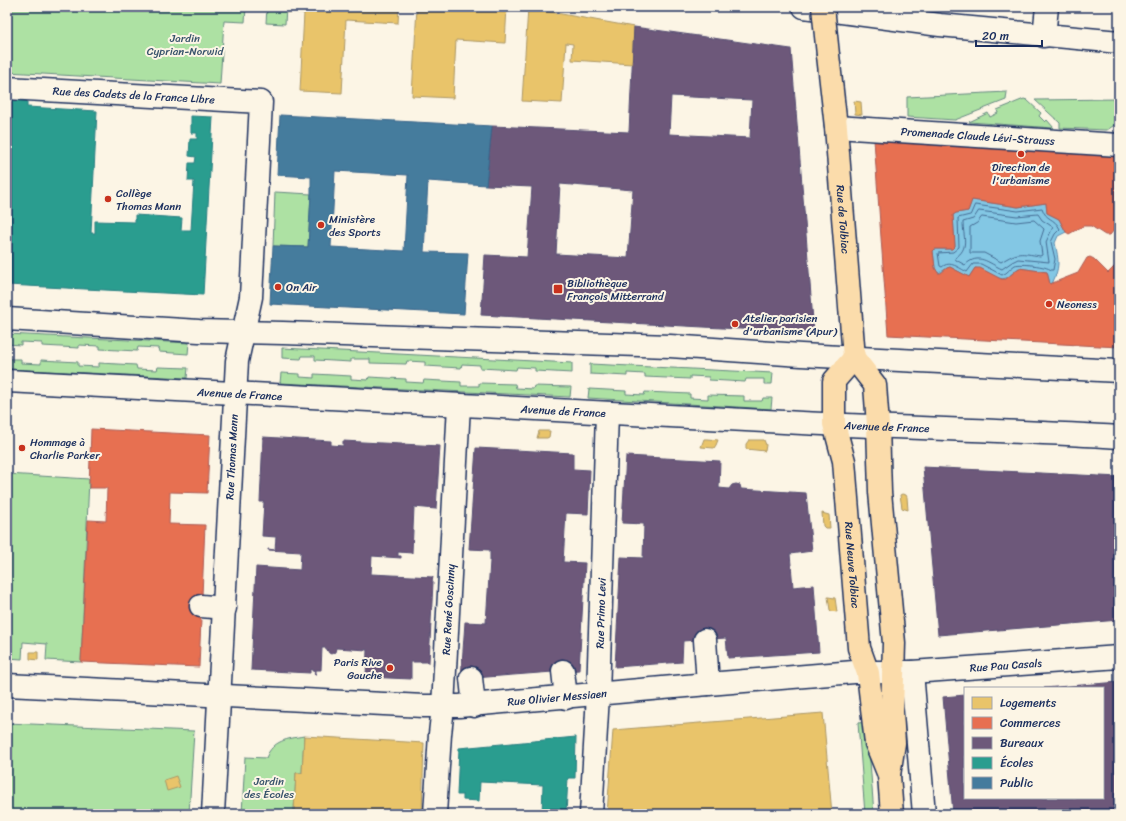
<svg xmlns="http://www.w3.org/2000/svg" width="1126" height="821" viewBox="0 0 1126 821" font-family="Sriracha,sans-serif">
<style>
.green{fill:#ade1a3;stroke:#648880}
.water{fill:#83c7e4;stroke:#598aae}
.homes{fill:#e9c46a;stroke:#ab9766}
.shops{fill:#e76f51;stroke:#aa5c55}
.offices{fill:#6d597a;stroke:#544c72;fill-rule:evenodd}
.schools{fill:#2a9d8f;stroke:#267c80}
.public{fill:#457b9d;stroke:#38648a;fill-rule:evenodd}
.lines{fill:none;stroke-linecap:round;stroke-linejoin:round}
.shore{stroke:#456c94;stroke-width:1}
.minor-casing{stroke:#1b2f5e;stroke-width:25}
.major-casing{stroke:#1b2f5e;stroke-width:25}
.minor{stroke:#fcf5e5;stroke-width:22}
.major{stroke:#fbdcab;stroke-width:22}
.major-bridge-casing{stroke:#1b2f5e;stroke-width:25;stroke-linecap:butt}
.major-bridge{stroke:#fbdcab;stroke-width:22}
.poi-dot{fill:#c8321e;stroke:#fcf5e5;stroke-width:1.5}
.labels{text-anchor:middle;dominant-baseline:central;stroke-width:4;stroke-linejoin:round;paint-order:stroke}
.park-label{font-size:11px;fill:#38536c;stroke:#fcf5e5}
.street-label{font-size:11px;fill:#1b2f5e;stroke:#fcf5e5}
.poi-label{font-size:11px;fill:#1b2f5e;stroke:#fcf5e5;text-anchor:start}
</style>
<rect width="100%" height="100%" fill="#fcf5e5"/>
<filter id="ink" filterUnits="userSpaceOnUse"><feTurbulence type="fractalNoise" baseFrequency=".025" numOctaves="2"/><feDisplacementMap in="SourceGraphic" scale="8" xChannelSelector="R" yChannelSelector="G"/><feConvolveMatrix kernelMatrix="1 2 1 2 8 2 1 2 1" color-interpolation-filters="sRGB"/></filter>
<g filter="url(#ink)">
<path class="green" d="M7 7H246L245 22 224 21 220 84 7 72Z
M267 7H286L285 24 266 23Z
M1007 92 1006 100 955 120 907 117V97Z
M1024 99 1027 100 1041 113 1039 116 1045 122 1047 120 1054 128 969 122 988 113 990 117 998 113 997 110Z
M1119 99V122L1107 130 1060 128V123L1035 100Z
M275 192 311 194 308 247 273 246Z
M7 334 189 343 188 354 159 352 158 348 138 347 137 351 100 349V346L79 345V348L42 346V343L21 342V345L7 344Z
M282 348 572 363V373L535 371V368L517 367 516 370 480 368V365L462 364 461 368 425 366V362L407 361 406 364 370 363V359H351V362L315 360V356H302L301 359 282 358Z
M7 359H21V363L41 364V360L78 362V366L99 367V363L136 365 137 369 157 370 158 367 188 368 187 378 7 369Z
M590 364 773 373 772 384H764V379H746L745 382 709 380V377L690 376V379L645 377V374L627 373V376L590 374Z
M281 373 300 374V377L314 378V374L351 376V379L368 380 369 377 406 379V382L423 383 424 380 461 382V386H479V383L515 384 516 388 533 389 534 386 571 387 570 397 280 383Z
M589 389 626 391V394L644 395 645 392 690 394V398L708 399V395L744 396V401H762L763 398H772L771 409 588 398Z
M7 474 89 479 81 662 46 660 47 644 23 642 22 659 7 658Z
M867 722 874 814H865L858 723Z
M7 723 194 731 189 814H7Z
M304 736 302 773H296L294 812 321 814H242L245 757 266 758C273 740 287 739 304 736Z"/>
<path class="water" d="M972 200 1018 207 1046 203 1047 213 1059 219 1066 232 1058 236 1055 243C1059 261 1060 267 1052 284H1050L1047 272 1019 268C1014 270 1011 276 1006 278 998 282 985 268 975 268L969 277 950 267C945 268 943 272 938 273L935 268 933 251 935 249H952L955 246 953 215 956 213 968 211Z"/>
<path class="homes" d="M286 7H399L398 23 346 20 342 93 300 91 304 13 285 12Z
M417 7H507L505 43 456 40 453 98 412 96Z
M528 8 634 27 632 64 572 60 573 44 566 43 562 103 522 101Z
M854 101 861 102 862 115 855 114Z
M539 431H550L549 437 547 438H537Z
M704 439H707L718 440 716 445 714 448 701 447Z
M749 440H764L766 445 765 451 746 449V444Z
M902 494 906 495 907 497 908 510 902 508 900 495Z
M822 513 829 515 830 528H825L823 526Z
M828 597 835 598 837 612 831 611 830 610Z
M30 652H38V660L30 659Z
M823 713 832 814H607L613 730Z
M304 736 424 743 422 814H321L294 812 296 773H302Z
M176 776 180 787 167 791 164 780Z"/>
<path class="shops" d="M874 140 1119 155V224L1110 235H1105L1091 226H1083L1069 234 1066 232 1059 219 1047 213 1046 203 1018 207 972 200 968 211 956 213 953 215 955 246 952 249H935L933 251 935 268 938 273H941L947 268 950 267 969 277 975 268H980L1001 279H1006L1019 268 1047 272 1050 284 1078 273 1087 258 1090 257 1094 259 1108 273 1114 267 1117 266 1119 268V347L888 335Z
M91 429 210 435 207 493 170 492 169 524 205 525 199 667 81 662 88 520 106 521 107 488H89Z"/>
<path class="offices" d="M634 27 791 49 814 333 481 315 485 255 527 257 532 187 486 185 492 126 629 132ZM671 96 752 100 750 138 669 134ZM560 184 633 190 628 258 556 254Z
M263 437 331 441V445L343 446V441L440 446 436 509 414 507 412 553 398 552V556H401V558L372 556 371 574 433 577 432 582H433L429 662H411V679L366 677 367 650 336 648 335 652 331 654 329 653 326 648H322L321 670H316V674H314L315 670H310V673L251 670 256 567 300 570 301 552 268 550V549L275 550 276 537 262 536 264 502H260Z
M476 448 573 453V469L590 470 588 514 566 513 563 562 585 563 579 670 461 679 465 622 486 623 490 561V550L469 549Z
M626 456 720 461 719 488 729 489 732 485 736 484 740 485 741 489 806 493 812 551 790 554 793 587 814 585 819 652 728 658 726 638 683 641 682 662 615 667 621 557 643 558 644 524 622 523Z
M923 467 1119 477V620L938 635Z
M1119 682V814H953L943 697 965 695V798H1103V688H1044Z"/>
<path class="schools" d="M7 100 27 101V107L97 111 91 233H95V221L135 222V215L182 218 181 230H191L194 181H188L189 163H195L196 157 189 156 190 139H197V133H191V116L213 117 203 295 7 285V264H9V255H7Z
M576 737 575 778H568L566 814H542L543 785 480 782 479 801 463 800V795H457L459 748Z"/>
<path class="public" d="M280 115 492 126 486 185 428 181 424 252 468 253 464 314 270 304 273 246 308 247 311 194V177L277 175ZM335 171 408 175 404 251 331 247Z"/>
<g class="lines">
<path class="shore" d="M975 205 1018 211 1042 208C1046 221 1054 217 1060 229L1055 234 1051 242 1055 259 1053 270H1051C1047 266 1021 263 1015 265 1010 268 1008 273 1002 275L981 264H973L967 272C959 268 950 260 942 267L940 266 938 253 953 252 959 247 958 218 970 215Z
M979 211 1017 216 1038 214 1042 220 1053 227 1046 242 1049 262 1018 259 1012 262 1002 269C988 263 979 252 965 265L956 260 955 258C970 248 963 237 963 222L973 219Z
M982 217 1016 222 1034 220 1044 229 1040 241 1042 255 1040 256C1020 253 1019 251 1001 262L984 253H970V227L977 223Z"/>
<g class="minor-casing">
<g id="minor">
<path d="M804 7 940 25 1119 42"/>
<path d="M1044 36 1047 7"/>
<path id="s1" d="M7 88 261 102 251 297 237 361 213 814"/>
<path id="s2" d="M836 127 1119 145"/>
<path d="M7 319 199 331 283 333 670 346 801 355 1119 371"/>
<path id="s3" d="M7 381C266 396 525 409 784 422 895 428 1007 430 1119 437"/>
<path d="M201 606 225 608"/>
<path d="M705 640 708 684"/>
<path d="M563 671 566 698"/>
<path d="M912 672 924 814"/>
<path d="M471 678 474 706"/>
<path id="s4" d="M7 685 424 706H459L708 684 854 672H912L1119 657"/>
<path id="s5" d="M435 814 440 734 443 707 459 405"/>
<path id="s6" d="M591 814 598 695 607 413"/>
</g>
</g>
<g class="major-casing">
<g id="major">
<path id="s7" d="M828 55 836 127 854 358 875 385 878 425 880 492 894 643 892 712 894 743 889 775 892 814"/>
<path id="s8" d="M854 358 834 381V424L844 461 859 648 868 673 876 743 889 775"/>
</g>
</g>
<use href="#minor" class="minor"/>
<use href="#major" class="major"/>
<g class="major-bridge-casing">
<path id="major-bridge" d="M823 7 828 55"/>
</g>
<use href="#major-bridge" class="major-bridge"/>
</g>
</g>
<g class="poi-dot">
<circle cx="1021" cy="154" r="4"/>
<circle cx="108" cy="199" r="4"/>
<circle cx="321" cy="225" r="4"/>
<circle cx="278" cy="287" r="4"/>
<rect x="553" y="284" width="10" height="10" rx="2"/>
<circle cx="1049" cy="304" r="4"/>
<circle cx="735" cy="324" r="4"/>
<circle cx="22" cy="448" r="4"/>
<circle cx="390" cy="668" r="4"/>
</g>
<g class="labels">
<g class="park-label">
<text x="185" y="38">Jardin<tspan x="185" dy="13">Cyprian-Norwid</tspan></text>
<text x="269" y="781">Jardin<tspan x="269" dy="13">des Écoles</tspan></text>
</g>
<g class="street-label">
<text stroke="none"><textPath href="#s1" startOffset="127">Rue des Cadets de la France Libre</textPath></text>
<text stroke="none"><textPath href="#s2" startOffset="142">Promenade Claude Lévi-Strauss</textPath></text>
<text stroke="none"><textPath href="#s7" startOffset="165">Rue de Tolbiac</textPath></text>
<text stroke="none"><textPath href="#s3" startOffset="233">Avenue de France</textPath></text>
<text stroke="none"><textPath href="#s3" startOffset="557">Avenue de France</textPath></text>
<text stroke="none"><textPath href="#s3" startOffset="881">Avenue de France</textPath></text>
<text transform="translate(232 457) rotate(-87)">Rue Thomas Mann</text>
<text stroke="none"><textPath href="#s8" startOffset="216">Rue Neuve Tolbiac</textPath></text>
<text stroke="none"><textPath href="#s5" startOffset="205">Rue René Goscinny</textPath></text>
<text stroke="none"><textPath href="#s6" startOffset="201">Rue Primo Levi</textPath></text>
<text stroke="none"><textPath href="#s4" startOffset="1001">Rue Pau Casals</textPath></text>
<text stroke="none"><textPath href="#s4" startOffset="551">Rue Olivier Messiaen</textPath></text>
</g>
<g class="poi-label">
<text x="1021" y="167" text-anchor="middle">Direction de<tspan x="1021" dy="13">l'urbanisme</tspan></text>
<text x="116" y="193">Collège<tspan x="116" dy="13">Thomas Mann</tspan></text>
<text x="329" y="219">Ministère<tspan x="329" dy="13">des Sports</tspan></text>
<text x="567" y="283">Bibliothèque<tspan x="567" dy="13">François Mitterrand</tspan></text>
<text x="286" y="287">On Air</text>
<text x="1057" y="304">Neoness</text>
<text x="743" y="318">Atelier parisien<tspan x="743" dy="13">d'urbanisme (Apur)</tspan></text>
<text x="30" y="442">Hommage à<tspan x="30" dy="13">Charlie Parker</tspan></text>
<text x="382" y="662" text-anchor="end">Paris Rive<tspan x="382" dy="13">Gauche</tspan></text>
</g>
</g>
<rect width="1126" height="821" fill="none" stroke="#fcf5e5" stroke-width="24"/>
<rect x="12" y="12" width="1102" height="797" fill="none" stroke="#1b2f5e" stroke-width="1.5" filter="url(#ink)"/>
<rect x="964" y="687" width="140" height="112" fill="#fcf5e5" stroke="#a2a6af"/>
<rect x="972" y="697" width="20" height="12" fill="#e9c46a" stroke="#a2a6af"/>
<text x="1000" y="707" font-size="12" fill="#1b2f5e">Logements</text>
<rect x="972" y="717" width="20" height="12" fill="#e76f51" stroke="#a2a6af"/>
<text x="1000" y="727" font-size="12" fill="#1b2f5e">Commerces</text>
<rect x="972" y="737" width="20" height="12" fill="#6d597a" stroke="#a2a6af"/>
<text x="1000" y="747" font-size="12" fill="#1b2f5e">Bureaux</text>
<rect x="972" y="757" width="20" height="12" fill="#2a9d8f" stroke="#a2a6af"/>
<text x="1000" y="767" font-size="12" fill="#1b2f5e">Écoles</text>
<rect x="972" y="777" width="20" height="12" fill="#457b9d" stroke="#a2a6af"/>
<text x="1000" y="787" font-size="12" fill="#1b2f5e">Public</text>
<path d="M976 40v6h66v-6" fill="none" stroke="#1b2f5e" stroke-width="2"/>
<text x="982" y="40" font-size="12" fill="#1b2f5e" stroke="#fcf5e5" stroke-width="3" paint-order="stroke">20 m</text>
</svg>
